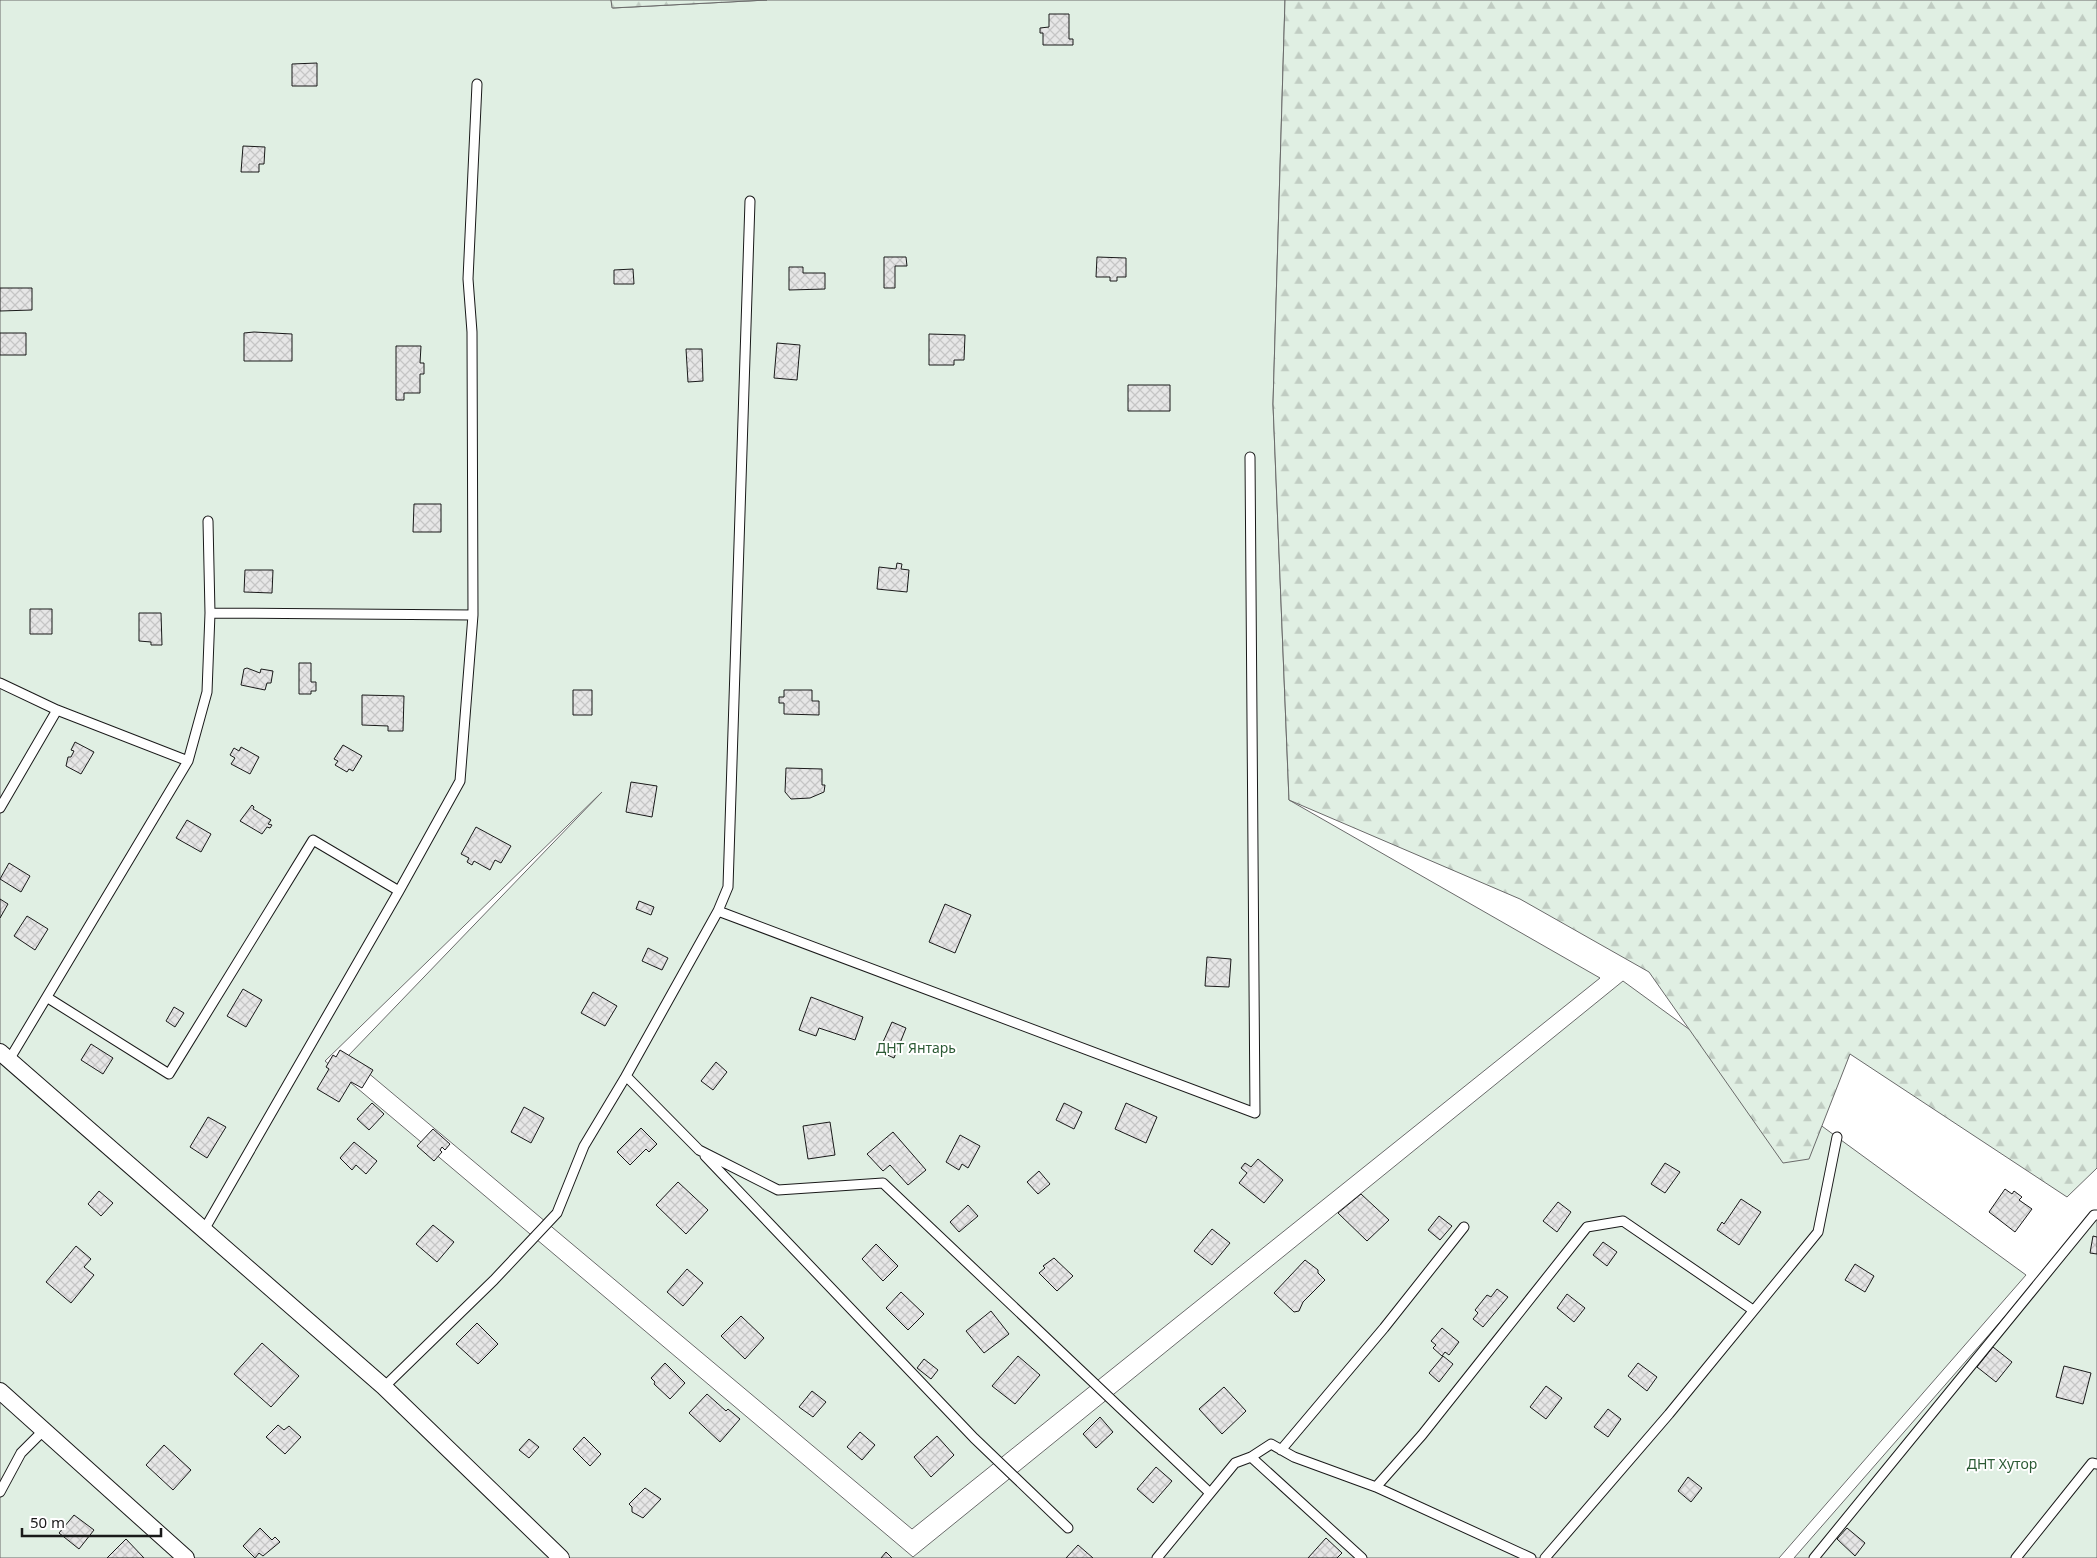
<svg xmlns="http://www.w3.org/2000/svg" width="2097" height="1558" viewBox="0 0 2097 1558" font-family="'Noto Sans',sans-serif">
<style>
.green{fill:#e0efe3;stroke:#6a6a6a}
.forest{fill:url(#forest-firs);stroke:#6a6a6a}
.building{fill:url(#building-cross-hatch);stroke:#1a1a1a}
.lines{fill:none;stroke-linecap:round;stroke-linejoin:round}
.lane-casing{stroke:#1a1a1a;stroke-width:11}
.street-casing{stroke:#1a1a1a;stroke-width:18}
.lane{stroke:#fff;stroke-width:9}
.street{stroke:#fff;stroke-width:16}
.labels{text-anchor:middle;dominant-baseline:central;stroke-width:4;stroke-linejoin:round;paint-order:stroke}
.park-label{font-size:14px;fill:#2b5a34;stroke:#fff}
</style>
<defs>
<pattern id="forest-firs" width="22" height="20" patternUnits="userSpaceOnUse" patternTransform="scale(1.25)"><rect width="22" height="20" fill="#e0efe3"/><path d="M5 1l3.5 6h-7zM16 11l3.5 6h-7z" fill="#c0ccc2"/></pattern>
<pattern id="building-cross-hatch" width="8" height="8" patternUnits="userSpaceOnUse" patternTransform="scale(1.25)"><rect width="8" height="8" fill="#e6e6e6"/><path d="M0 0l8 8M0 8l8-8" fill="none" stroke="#c5c5c5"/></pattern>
</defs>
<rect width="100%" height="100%" fill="#fff"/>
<path class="green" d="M0 0H611L613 8 767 0H1285L1273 404 1289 800 1600 978 912 1529 348 1056 602 792 325 1061 913 1557 1623 981 2026 1275 1779 1558H0Z
M2097 1211V1558H1794Z"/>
<path class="forest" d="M611 0H767L612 8Z
M1285 0H2097V1168L2067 1197 1850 1054 1809 1159 1783 1163 1649 972 1520 899 1289 800 1273 404Z"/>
<path class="building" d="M1049 14H1069V39H1073V45H1043V33H1040V28L1049 27Z
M317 63V86H292V64Z
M243 146 265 147 264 164H259V172H241Z
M884 257H906L907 266H895V288H884Z
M1097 257 1126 258V277H1117V281H1110V277H1096Z
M789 267H803V273H825V289L789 290Z
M633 269 634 284H614V270Z
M0 288H32V310L0 311Z
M254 332 292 334V361H244V333Z
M0 333H26V355H0Z
M929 334 965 335 964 360H954V365H929Z
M777 343 800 345 797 380 774 378Z
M396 346H421L420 363H424V374H420V393H404V400H396Z
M686 349H702L703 381 688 382Z
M1128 385H1170V411H1128Z
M414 504H441V532H413Z
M897 563 902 564 901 569 909 570 907 592 877 589 879 567 896 569Z
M245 570H273L272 593 244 592Z
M30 609H52V634H30Z
M139 613H161L162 645H151V642L139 641Z
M299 663H311V682H316V691H311V694H299Z
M247 668 260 673 261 669 273 671 271 683H267L265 690 241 685 244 669Z
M573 690H592V715H573Z
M784 690H812V701H819V715L784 714V703H779V697H784Z
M362 695 404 696 403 731H388V726L362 725Z
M75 742 94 752 81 774 66 766 68 757H71L74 751 71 750Z
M343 745 362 756 353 771 349 769 347 772 335 765 338 761 334 759Z
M241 747 259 757 250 774 231 764 235 758 230 755 234 748 239 751Z
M786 768 822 769V785H825L824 792 810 798 791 799 785 792Z
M631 782 657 786 652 817 626 812Z
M252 805 254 807 253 809 271 820 268 824 272 825 270 828 267 827 262 834 240 821Z
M187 820 211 834 201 852 176 838Z
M476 827 511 846 501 863 495 860 490 870 474 861 472 865 467 862 469 858 461 854Z
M9 863 30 876 21 892 0 879Z
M0 899 8 904 0 918Z
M639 901 654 907 651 915 636 909Z
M945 904 971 915 955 953 929 942Z
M27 916 48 929 35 950 14 936Z
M648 948 668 958 662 970 642 961Z
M1207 957 1231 959 1229 987 1205 986Z
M243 989 262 1000 246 1027 227 1016Z
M593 992 617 1006 605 1026 581 1013Z
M811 997 863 1017 855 1040 819 1028 816 1036 799 1030Z
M174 1007 184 1013 175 1027 166 1021Z
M892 1022 906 1028 894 1058 879 1051Z
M91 1044 113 1058 103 1074 81 1060Z
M340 1050 373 1070 362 1088 351 1082 339 1102 317 1089 329 1069 326 1067 333 1055 336 1057Z
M716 1062 727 1072 713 1090 701 1081Z
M372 1103 384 1114 369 1130 357 1119Z
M1064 1103 1082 1112 1074 1129 1056 1120Z
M1126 1103 1157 1117 1146 1143 1115 1129Z
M524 1107 544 1118 531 1143 511 1132Z
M208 1117 226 1127 207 1158 190 1147Z
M830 1122 835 1155 808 1159 803 1126Z
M641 1128 657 1144 649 1152 646 1149 630 1165 617 1152Z
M433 1129 450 1144 445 1150 442 1147 440 1150 442 1152 434 1161 417 1146Z
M893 1132 926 1170 908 1185 890 1165 883 1171 867 1154Z
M960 1135 980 1146 968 1168 962 1164 959 1170 946 1162Z
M354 1142 377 1161 366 1174 356 1165 352 1170 340 1158Z
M1258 1159 1283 1180 1264 1203 1239 1183 1247 1173 1241 1168 1245 1163 1251 1167Z
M1665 1163 1680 1172 1665 1193 1651 1184Z
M1039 1171 1050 1184 1038 1194 1027 1182Z
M678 1182 708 1210 686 1234 656 1205Z
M2005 1189 2012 1194 2014 1191 2022 1197 2019 1200 2032 1209 2015 1232 1989 1212Z
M99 1191 113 1203 101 1216 88 1204Z
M1361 1194 1389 1220 1367 1241 1338 1213Z
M1741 1199 1761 1212 1739 1245 1717 1230 1722 1222 1724 1224Z
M1558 1202 1571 1212 1557 1232 1543 1221Z
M968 1205 978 1216 959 1232 950 1222Z
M1439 1216 1452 1226 1440 1240 1428 1230Z
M433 1225 454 1242 437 1262 416 1244Z
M1212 1229 1230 1243 1212 1265 1194 1251Z
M2093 1236 2097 1237V1254L2090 1253Z
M1603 1242 1617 1252 1607 1266 1593 1255Z
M876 1244 898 1266 883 1281 862 1259Z
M76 1246 91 1259 84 1267 94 1275 71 1303 46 1282Z
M1054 1258 1073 1276 1057 1291 1039 1273 1045 1268 1043 1266Z
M1305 1260 1318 1270V1273L1325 1280 1303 1302 1299 1311 1294 1312 1274 1293Z
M1855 1264 1874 1276 1865 1292 1845 1280Z
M687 1269 703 1283 683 1306 667 1292Z
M1497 1289 1508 1297 1483 1327 1473 1319 1478 1313 1475 1310 1487 1295 1491 1297Z
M901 1292 924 1314 908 1330 886 1308Z
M1567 1294 1585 1308 1574 1322 1557 1308Z
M991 1311 1009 1334 984 1353 966 1331Z
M741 1316 764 1338 745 1359 721 1336Z
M477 1323 498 1344 478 1364 456 1344Z
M1442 1328 1459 1342 1449 1355 1445 1352 1442 1356 1433 1348 1436 1345 1431 1341Z
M262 1343 299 1376 271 1407 234 1374Z
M1993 1347 2012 1362 1996 1382 1977 1367Z
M1018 1356 1040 1375 1015 1404 992 1386Z
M1443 1356 1453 1364 1439 1382 1429 1373Z
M924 1359 938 1370 931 1379 917 1368Z
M665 1363 685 1383 670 1399 654 1384 655 1382 651 1378Z
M1638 1363 1657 1377 1647 1391 1628 1376Z
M2064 1366 2091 1373 2083 1404 2056 1397Z
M1546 1386 1562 1398 1546 1419 1530 1407Z
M1224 1387 1246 1411 1222 1434 1199 1409Z
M812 1391 826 1402 813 1417 799 1407Z
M707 1394 726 1411 728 1409 740 1419 720 1442 689 1413Z
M1608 1409 1621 1419 1608 1437 1594 1427Z
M1100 1417 1113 1432 1096 1448 1083 1434Z
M278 1425 284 1430 289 1426 301 1437 285 1454 266 1437Z
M860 1432 875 1445 862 1460 847 1447Z
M937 1436 954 1455 931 1477 914 1457Z
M584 1437 601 1454 590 1466 573 1449Z
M529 1439 539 1447 529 1458 519 1450Z
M164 1445 191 1470 173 1490 146 1465Z
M1156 1467 1172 1481 1153 1503 1137 1489Z
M1688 1477 1702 1488 1691 1502 1678 1491Z
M645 1488 661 1499 643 1518 632 1512V1507L629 1504Z
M74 1515 94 1530 79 1549 59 1533Z
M260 1528 272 1540 275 1537 280 1542 263 1556 259 1553 255 1558 243 1546Z
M1847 1528 1865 1543 1855 1556 1837 1539Z
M1326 1538 1342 1553 1337 1558H1308Z
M126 1539 144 1558H107Z
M1078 1545 1093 1558H1066Z
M886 1552 892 1558H881Z"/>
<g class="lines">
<g class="lane-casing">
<path id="lane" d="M210 613 473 615
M0 683 57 710 188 761
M0 808 57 710
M718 911 728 887 750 201
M48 998 169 1074 313 840 399 891
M9 1060 188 761 207 692 210 613 208 521
M626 1076 718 911 1255 1113 1250 457
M705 1156 974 1438 1068 1528
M204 1230 399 891 460 781 473 615 472 332 468 279 477 84
M384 1387 494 1280 557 1213 584 1146 626 1076 699 1150 778 1190 883 1183 1210 1493
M1281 1450 1384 1328 1464 1227
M1251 1457 1362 1558
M1376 1487 1422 1435 1587 1227 1623 1221 1753 1310
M0 1492 21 1453 44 1430
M1157 1558 1235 1463 1251 1457 1271 1444 1294 1457 1376 1487 1531 1558
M1545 1558 1669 1414 1818 1232 1837 1137
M1814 1558 2094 1215H2097
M2016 1558 2092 1463 2097 1464"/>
</g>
<g class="street-casing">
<path id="street" d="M0 1052 384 1387 561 1558
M0 1391 186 1558"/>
</g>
<use href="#lane" class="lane"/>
<use href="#street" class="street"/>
</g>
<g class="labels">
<g class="park-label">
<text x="916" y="1047">ДНТ Янтарь</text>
<text x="2002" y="1463">ДНТ Хутор</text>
</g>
</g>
<path d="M22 1528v8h139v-8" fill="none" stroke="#1a1a1a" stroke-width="2.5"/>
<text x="30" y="1528" font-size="15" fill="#1a1a1a" stroke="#ffffff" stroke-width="4" paint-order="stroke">50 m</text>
</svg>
